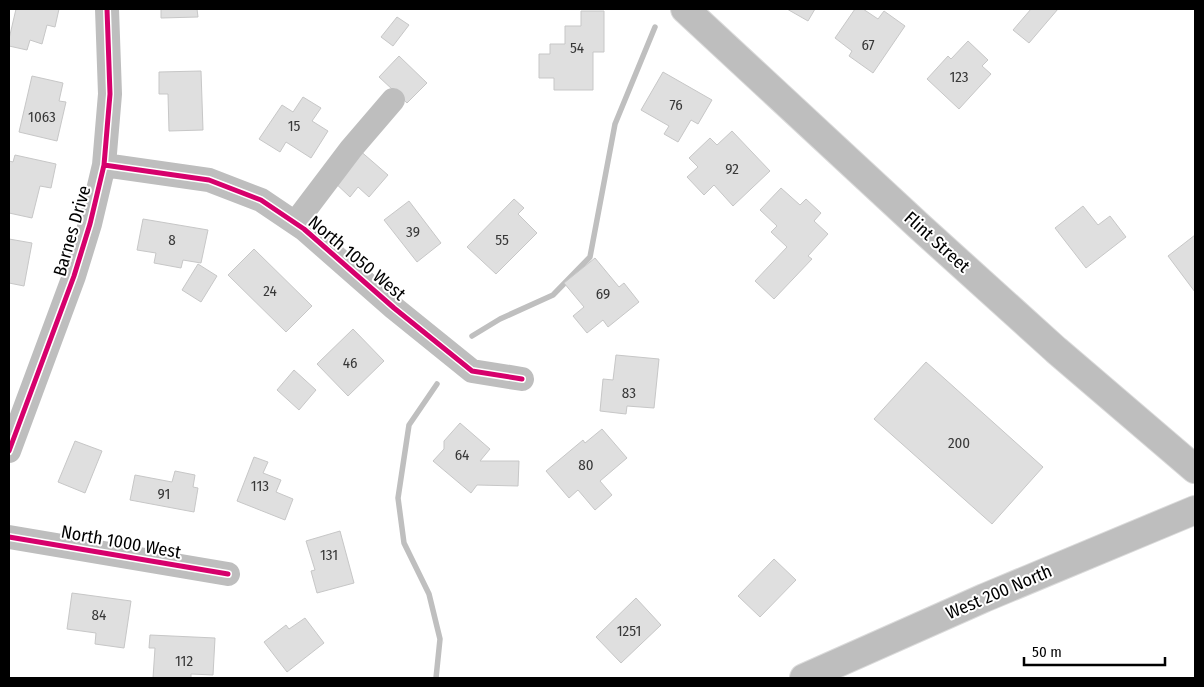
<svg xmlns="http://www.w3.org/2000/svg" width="1204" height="687" viewBox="0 0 1204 687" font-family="'Fira Sans Condensed',sans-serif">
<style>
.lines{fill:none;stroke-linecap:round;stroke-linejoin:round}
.stream{stroke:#bfbfbf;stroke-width:5.5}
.building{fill:#dfdfdf;stroke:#c7c7c7}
.major-casing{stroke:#dbdbdb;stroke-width:30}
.minor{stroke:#bebebe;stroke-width:24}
.major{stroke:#bebebe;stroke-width:28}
.cycleway-casing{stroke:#fff;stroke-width:8}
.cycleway{stroke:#d6006c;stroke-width:5}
.labels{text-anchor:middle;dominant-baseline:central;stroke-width:4;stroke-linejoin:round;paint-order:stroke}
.number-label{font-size:15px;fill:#383838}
.street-label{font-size:18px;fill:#000;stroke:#fff}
</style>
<rect width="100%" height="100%" fill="#fff"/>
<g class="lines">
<path class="stream" d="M472 336 500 319 553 295 590 257 615 124 655 27
M436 678 440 639 429 594 404 543 398 498 409 425 437 384"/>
</g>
<path class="building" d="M16 9H59L55 27 47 25 42 44 30 40 27 50 9 46V39Z
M161 9H197L198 17 161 18Z
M787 9H815L808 21Z
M855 9H863L878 19 884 11 905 26 873 73 849 56 852 51 835 38Z
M1031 9H1058L1029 43 1013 30Z
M581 11H604V52H593V90H554V78H539V54H550V44H565V26H581Z
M397 17 409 25 393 46 381 37Z
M968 41 988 60 982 66 991 74 959 109 927 79 948 56 951 59Z
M399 56 427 83 407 103 379 77Z
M201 71 203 130 169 131 168 94H159V72Z
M663 72 712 100 698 124 691 120 678 142 664 134 669 126 641 110Z
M32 76 63 83 59 101 66 102 57 141 19 132Z
M303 97 321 108 312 121 328 131 311 158 286 142 280 152 259 139 282 105 293 112Z
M732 131 770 171 733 206 714 185 704 195 687 177 698 167 689 158 710 138 717 145Z
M358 149 388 175 369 197 358 187 350 197 331 179Z
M15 155 56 164 51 188 40 186 32 218 9 213V161L13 162Z
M781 188 800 205 806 199 821 213 814 221 828 234 808 256 812 259 774 299 755 281 787 247 771 232 777 226 760 210Z
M514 199 524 208 518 214 537 233 496 274 467 247Z
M409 201 441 243 417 262 384 220Z
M1083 206 1098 225 1110 216 1126 237 1086 268 1055 228Z
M143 219 208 230 201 263 183 260 181 268 154 263 156 253 137 250Z
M1195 235V292L1168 256Z
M9 239 32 243 24 286 9 283Z
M254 249 312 306 286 332 228 275Z
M595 258 619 287 624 283 639 302 608 327 603 320 587 333 573 316 584 307 564 283Z
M198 264 217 276 201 302 182 290Z
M353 329 384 361 348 396 317 364Z
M616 355 659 359 654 408 627 406 626 414 600 411 603 379 613 380Z
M926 362 1043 467 992 524 874 419Z
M294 370 316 390 299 410 277 390Z
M460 423 490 449 480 461H519L518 486 477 485 471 493 433 461 444 449V441Z
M602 429 627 458 600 481 612 495 595 510 578 490 569 498 546 471 583 440 585 443Z
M75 441 102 451 85 493 58 482Z
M254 457 268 462 263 473 281 480 276 492 293 499 285 520 237 501Z
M175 471 195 475 193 487 198 488 194 512 130 500 135 475 172 482Z
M340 531 354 583 317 593 311 571 315 570 306 541Z
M774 559 796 580 760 617 738 596Z
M72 593 131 601 124 648 95 644 96 633 67 629Z
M636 598 661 625 621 663 596 637Z
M305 618 324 643 287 672 264 642 286 625 289 629Z
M150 635 215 638 213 675 191 674V678H153L155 648H149Z"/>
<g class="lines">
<g class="major-casing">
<path id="major" d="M685 9 920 227 1056 350 1195 469
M804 678 984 598 1195 510"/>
</g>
<path class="minor" d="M104 165 209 180 261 200 304 229 394 308 472 371 522 379
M295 223 351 149 393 100
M9 451 74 276 90 224 104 165 110 94 107 9
M9 537 228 574"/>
<use href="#major" class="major"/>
<g class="cycleway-casing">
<path id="cycleway" d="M104 165 209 180 261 200 304 229 394 308 472 371 522 379
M9 451 74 276 90 224 104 165 110 94 107 9
M9 537 228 574"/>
</g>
<use href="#cycleway" class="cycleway"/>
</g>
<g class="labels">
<g class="number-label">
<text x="868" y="45">67</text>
<text x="577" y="48">54</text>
<text x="959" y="77">123</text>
<text x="676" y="105">76</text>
<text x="42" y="117">1063</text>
<text x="294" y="126">15</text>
<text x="732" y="169">92</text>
<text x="413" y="232">39</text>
<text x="172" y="240">8</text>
<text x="502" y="240">55</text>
<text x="270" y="291">24</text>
<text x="603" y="294">69</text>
<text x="350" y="363">46</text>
<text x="629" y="393">83</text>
<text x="959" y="443">200</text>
<text x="462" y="455">64</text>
<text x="586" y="465">80</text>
<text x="260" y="486">113</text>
<text x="164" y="494">91</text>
<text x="329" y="555">131</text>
<text x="99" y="615">84</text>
<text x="629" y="631">1251</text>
<text x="184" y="661">112</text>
</g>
<g class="street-label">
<text transform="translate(72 231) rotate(-74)">Barnes Drive</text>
<text transform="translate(937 242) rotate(42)">Flint Street</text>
<text transform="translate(357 258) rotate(40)">North 1050 West</text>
<text transform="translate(121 542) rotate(10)">North 1000 West</text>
<text transform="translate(999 592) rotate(-23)">West 200 North</text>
</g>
</g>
<rect width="1204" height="687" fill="none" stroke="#000000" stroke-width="20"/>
<path d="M1024 657v8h141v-8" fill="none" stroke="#000000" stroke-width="2.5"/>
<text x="1032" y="657" font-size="15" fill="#000000" stroke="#ffffff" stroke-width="4" paint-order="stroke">50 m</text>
</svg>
